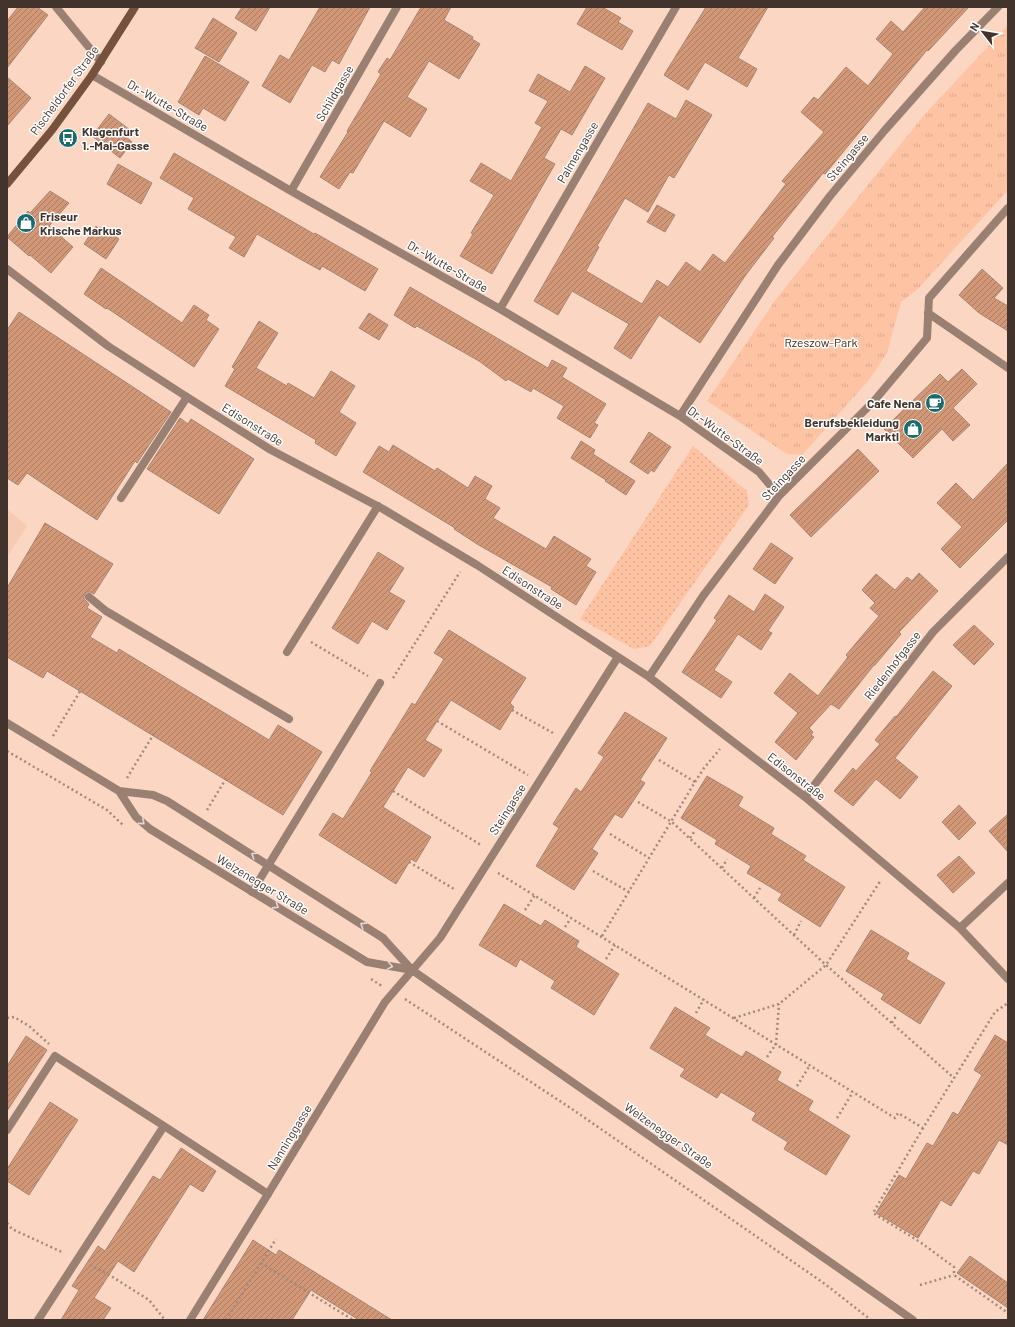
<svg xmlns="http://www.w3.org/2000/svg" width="1015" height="1327" viewBox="0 0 1015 1327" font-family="Barlow,sans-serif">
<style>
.built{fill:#f6cab3}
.grass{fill:url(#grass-dots)}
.park{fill:url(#park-tufts)}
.building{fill:url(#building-hatch);stroke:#a78674}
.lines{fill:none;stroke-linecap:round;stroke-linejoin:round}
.path{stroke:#a3897b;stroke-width:2.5;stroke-dasharray:2 3;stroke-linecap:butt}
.service{stroke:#9a8072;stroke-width:8}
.minor{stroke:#9a8072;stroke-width:8}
.secondary{stroke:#76523e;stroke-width:8}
.oneway{stroke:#e1d9d5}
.labels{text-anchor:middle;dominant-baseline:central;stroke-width:3;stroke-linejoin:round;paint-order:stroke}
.street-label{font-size:12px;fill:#42332c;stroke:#fff}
.poi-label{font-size:12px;font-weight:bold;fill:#42332c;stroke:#fff;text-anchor:start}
.park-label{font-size:12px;fill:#451f06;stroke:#fff}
</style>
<defs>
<pattern id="grass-dots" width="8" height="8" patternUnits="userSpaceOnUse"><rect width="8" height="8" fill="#fec3a3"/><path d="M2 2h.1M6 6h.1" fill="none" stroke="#dba88c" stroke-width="1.8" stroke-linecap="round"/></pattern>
<pattern id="park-tufts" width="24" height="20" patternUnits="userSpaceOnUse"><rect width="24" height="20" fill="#fec3a3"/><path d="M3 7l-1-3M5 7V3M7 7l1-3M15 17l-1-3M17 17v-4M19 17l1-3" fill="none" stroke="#dba88c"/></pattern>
<pattern id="building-hatch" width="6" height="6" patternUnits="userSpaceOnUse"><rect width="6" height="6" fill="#d29777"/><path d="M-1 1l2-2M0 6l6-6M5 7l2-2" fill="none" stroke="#ac7c62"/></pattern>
</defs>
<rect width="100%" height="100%" fill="#fbd6c3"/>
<path class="built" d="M7 509 27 526 7 557Z"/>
<path class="grass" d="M693 446 747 491 749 505 650 646 634 649 580 619Z"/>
<path class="park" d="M1008 25V190L917 290 901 302 887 353 869 380 802 455 787 454 707 401 776 299 925 114Z"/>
<path class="building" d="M18 7H37L48 15 7 68V21Z
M242 7H270L256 31 235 18Z
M320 7H370L339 64 332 60 325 72 312 65 290 103 262 86 280 55 289 60Z
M421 7H451L444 20 473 37 472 39 480 44 459 79 429 61 407 97 427 109 410 137 384 121 353 173 350 172 339 189 320 177 348 132 347 131 381 74 378 72 387 58 390 60Z
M587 7H602L621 18 618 22 633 31 622 50 577 24Z
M706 7H768L738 58 757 69 747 87 705 62 688 90 664 75Z
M925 7H969L928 51 927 50 825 174 823 173 772 237 774 238 745 276 700 343 659 315 631 359 614 348 629 324 572 291 558 315 534 301 648 103 676 119 686 100 712 115 674 178 669 175 648 212 625 198 597 246 599 247 586 271 642 304 657 280 668 287 686 262 700 272 713 254 725 263 786 184 782 181 824 132 801 112 814 97 818 100 846 67 868 86 893 54 876 39 891 21 903 32Z
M213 18 237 33 219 62 195 48Z
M205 56 249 82 225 121 203 108 199 115 178 102Z
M585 66 605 78 572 135 561 129 544 158 555 164 492 274 460 256 473 234 471 233 494 195 470 181 481 163 511 181 542 127 535 123 548 101 529 91 538 74 570 92Z
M7 77 31 98 7 126Z
M109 114 130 130 125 136 132 142 120 158 92 136Z
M174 153 314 234 315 233 378 269 365 291 322 266 320 270 300 259 257 234 244 257 229 248 236 237 188 209 194 198 160 178Z
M118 164 152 183 141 204 107 184Z
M50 191 69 203 49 226 73 247 51 273 30 255 29 256 7 237 28 211 30 213Z
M657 205 675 215 665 232 647 222Z
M96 226 99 229 100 227 119 239 106 259 84 244Z
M101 268 182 323 194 305 209 315 206 320 219 329 194 367 107 308 106 309 84 294Z
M982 269 1003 288 994 298 1008 306V331L979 313 959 295Z
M410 287 548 368 552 360 567 368 562 377 606 404 594 423 598 425 590 438 557 418 564 406 533 388 531 392 508 379 506 381 479 361 417 326 415 328 394 315Z
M19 312 171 412 137 463 135 461 97 520 27 473 18 485 7 478V330Z
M369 313 388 325 379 340 359 328Z
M259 321 278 333 256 368 287 386 288 383 314 398 331 371 355 386 339 412 356 423 336 456 315 443 316 440 225 386 235 369 232 367Z
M962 369 977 384 953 408 970 425 953 441 942 429 913 458 884 429 940 374 948 382Z
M180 418 188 424 191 419 254 459 219 514 147 469Z
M649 432 671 447 654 472 651 470 648 474 630 462Z
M581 441 595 450 593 454 635 481 626 495 605 481 606 480 571 458Z
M393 445 435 471 437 468 468 488 475 476 492 486 485 499 500 508 493 518 546 549 554 536 591 559 586 566 596 572 576 605 551 589 552 587 477 544 454 529 455 528 363 472 379 446 389 452Z
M858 449 879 471 811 537 790 515Z
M1008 463V520L960 568 941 549 962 527 937 503 956 483 973 500Z
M45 523 113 564 94 594 90 592H87L84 596V599L89 604 87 608 102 617 90 637 117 653 119 649 269 740 278 725 322 752 283 815 47 671 43 678 7 657V588Z
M771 543 793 558 775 584 753 569Z
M378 552 404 568 389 592 405 601 387 630 372 621 358 644 332 628Z
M919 573 938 591 899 632 901 634 875 665H874L839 709 831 704 809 728 813 732 811 735 814 737 796 760 775 742 798 713 774 693 790 673 818 696 848 657 846 655 879 616 870 608 875 603 862 590 876 574 895 590 907 577 912 581Z
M765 594 784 607 768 631 772 633 761 650 738 634 714 670 732 682 721 698 682 672 717 620 714 618 729 595 754 612Z
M974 625 994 644 974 665 953 645Z
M449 630 526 678 510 703 514 707 500 730 451 700 437 721 425 740 442 750 424 777 408 767 383 807 431 837 416 862 411 859 396 884 319 835 333 813 343 819 372 772 370 771 412 703 415 705 444 659 434 653Z
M933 671 952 686 895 758 918 777 900 799 876 779 853 806 834 791 853 768 856 771 880 744 875 740 895 716 896 717Z
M625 712 667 738 640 780 645 783 622 818 615 814 592 849 598 853 574 890 536 866 559 828 553 824 576 788 581 792 604 757 598 753Z
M707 776 743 797 738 806 774 828 771 834 806 856 803 860 845 887 820 927 778 900 782 894 747 873 751 866 715 844 717 840 681 818Z
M959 805 976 823 959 840 942 822Z
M1008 814V852L989 831Z
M959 856 975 873 953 893 937 875Z
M504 904 541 926 545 920 579 941 576 947 619 974 594 1015 551 988 555 981 520 959 516 967 479 945Z
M871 930 909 953 906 959 945 983 920 1024 881 999 884 994 846 971Z
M675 1007 710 1028 705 1035 742 1057 746 1051 781 1072 777 1080 813 1101 808 1110 850 1136 826 1175 784 1149 788 1142 752 1120 756 1113 721 1092 717 1098 680 1076 685 1069 650 1048Z
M995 1035 1008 1043V1145L999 1140 979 1174 973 1171 951 1206 941 1200 918 1238 876 1213 899 1175 906 1179 927 1143 933 1146 953 1112 958 1115 982 1075 974 1070Z
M26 1036 47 1050 7 1111V1066Z
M50 1102 78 1120 29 1195 7 1181V1169Z
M181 1148 216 1171 203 1192 190 1184 134 1272 118 1261 94 1298 111 1308 103 1320H61L79 1290 72 1286 98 1246 105 1251 153 1176 160 1180Z
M253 1240 276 1255 279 1250 392 1320H359L311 1290 292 1320H203Z
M970 1256 1008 1283V1308L957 1273Z"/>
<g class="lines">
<path class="path" d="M311 642 368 676
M393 678 460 572
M512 710 553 733
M437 721 528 775
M53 736 82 688
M7 751 107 810 123 825
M659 760 695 782
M127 778 155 732
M393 791 481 845
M638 802 672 822 826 965 954 1078
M207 810 227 777
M610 834 649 858
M690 838 694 832
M409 862 454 889
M722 868 727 859
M593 871 629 892
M498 873 895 1118 898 1113 923 1128 995 1012 1008 1003
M754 898 760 888
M525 910 535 895
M565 927 571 918
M794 935 801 921
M602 936 695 782 704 768 720 749
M606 959 615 945
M371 979 382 986
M405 999 572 1109 825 1284 871 1320
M696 1013 704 999
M7 1018 14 1017 29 1026 49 1044
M734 1018 779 1004 826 965 881 880
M892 1023 896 1016
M767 1057 776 1044 779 1004
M797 1086 810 1065
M837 1118 853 1092
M923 1128 873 1213 920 1242 954 1267V1275L1008 1313
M7 1223 12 1229 64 1253
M261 1263 353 1320
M90 1265 111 1276 149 1300 165 1320
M920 1285 954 1275
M226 1320 276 1239"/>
<path class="service" d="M928 313 1008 368
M121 498 187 397
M89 597 106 611 289 719
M287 652 378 506
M252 892 380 683
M7 1130 55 1056 164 1126
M38 1320 164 1126 268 1194"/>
<path class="minor" d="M56 7 101 62
M92 75 291 191 500 309 680 416 759 472 779 496
M291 191 397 7
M7 269 108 346 187 397 271 450 383 509 477 565 649 677 805 797 960 928 1008 979
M500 309 676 7
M680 416 778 265 830 196 885 130 956 50 998 7
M649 677 703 596 779 496 874 401 927 338 929 298 1008 208
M7 723 119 791 136 817 150 829 367 962 412 970
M119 791 153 795 167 801 383 938 412 970 913 1320
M805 797 933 632 1008 557
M960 928 1008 883
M190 1320 268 1194 385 1002 440 938 618 657"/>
<path class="secondary" d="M7 184 52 130 92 75 135 7"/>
</g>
<defs><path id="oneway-chevron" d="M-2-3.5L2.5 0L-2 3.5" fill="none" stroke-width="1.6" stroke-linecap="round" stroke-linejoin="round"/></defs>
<g class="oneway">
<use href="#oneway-chevron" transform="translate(142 822) rotate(41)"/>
<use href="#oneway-chevron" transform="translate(254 855) rotate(-147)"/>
<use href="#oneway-chevron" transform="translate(276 906) rotate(32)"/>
<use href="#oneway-chevron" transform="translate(363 925) rotate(-147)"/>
<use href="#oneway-chevron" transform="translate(390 966) rotate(10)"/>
</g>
<defs>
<g id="bus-disc" transform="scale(1)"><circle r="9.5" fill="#1d6a6e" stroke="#fff"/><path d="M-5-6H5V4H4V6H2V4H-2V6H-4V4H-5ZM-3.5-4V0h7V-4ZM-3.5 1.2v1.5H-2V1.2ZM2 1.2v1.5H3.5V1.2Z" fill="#fff"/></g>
<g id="shop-disc" transform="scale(1)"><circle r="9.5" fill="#1d6a6e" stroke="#fff"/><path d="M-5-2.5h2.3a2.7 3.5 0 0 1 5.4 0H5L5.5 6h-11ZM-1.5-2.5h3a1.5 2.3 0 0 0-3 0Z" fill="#fff"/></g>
<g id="cafe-disc" transform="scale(1)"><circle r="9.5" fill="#1d6a6e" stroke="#fff"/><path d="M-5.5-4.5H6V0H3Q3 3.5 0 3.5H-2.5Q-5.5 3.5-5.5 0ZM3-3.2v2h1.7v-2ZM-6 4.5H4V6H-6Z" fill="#fff"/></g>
</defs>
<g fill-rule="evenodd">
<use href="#bus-disc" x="68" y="138"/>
<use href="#shop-disc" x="26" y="223"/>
<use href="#cafe-disc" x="935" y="403"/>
<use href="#shop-disc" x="913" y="429"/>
</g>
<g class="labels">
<g class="street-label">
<text transform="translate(64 90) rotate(-54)">Pischeldorfer Straße</text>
<text transform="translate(334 93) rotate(-60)">Schildgasse</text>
<text transform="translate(168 105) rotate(30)">Dr.-Wutte-Straße</text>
<text transform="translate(577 152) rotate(-60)">Palmengasse</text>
<text transform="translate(847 157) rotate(-50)">Steingasse</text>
<text transform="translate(448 266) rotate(30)">Dr.-Wutte-Straße</text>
<text transform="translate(253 424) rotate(32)">Edisonstraße</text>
<text transform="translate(726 435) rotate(36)">Dr.-Wutte-Straße</text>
<text transform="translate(783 477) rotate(-47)">Steingasse</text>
<text transform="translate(533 587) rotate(33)">Edisonstraße</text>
<text transform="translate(892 665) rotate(-52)">Riedenhofgasse</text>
<text transform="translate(797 776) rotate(38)">Edisonstraße</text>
<text transform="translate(507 809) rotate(-58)">Steingasse</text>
<text transform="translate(263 884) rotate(31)">Welzenegger Straße</text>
<text transform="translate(669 1135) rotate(35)">Welzenegger Straße</text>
<text transform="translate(289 1137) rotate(-59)">Nanninggasse</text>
</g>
<g class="poi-label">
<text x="82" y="131">Klagenfurt<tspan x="82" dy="14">1.-Mai-Gasse</tspan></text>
<text x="40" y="216">Friseur<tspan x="40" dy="14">Krische Markus</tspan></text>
<text x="921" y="403" text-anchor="end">Cafe Nena</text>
<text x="899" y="422" text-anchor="end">Berufsbekleidung<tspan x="899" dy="14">Marktl</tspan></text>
</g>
<g class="park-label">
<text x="821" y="342">Rzeszow-Park</text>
</g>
</g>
<rect width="1015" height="1327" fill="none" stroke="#42332c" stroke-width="16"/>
<g transform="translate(983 32) rotate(301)" stroke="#ffffff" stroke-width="3" paint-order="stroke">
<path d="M0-3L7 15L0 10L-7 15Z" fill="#42332c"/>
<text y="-6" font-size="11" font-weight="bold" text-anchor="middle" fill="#42332c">N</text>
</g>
</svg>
